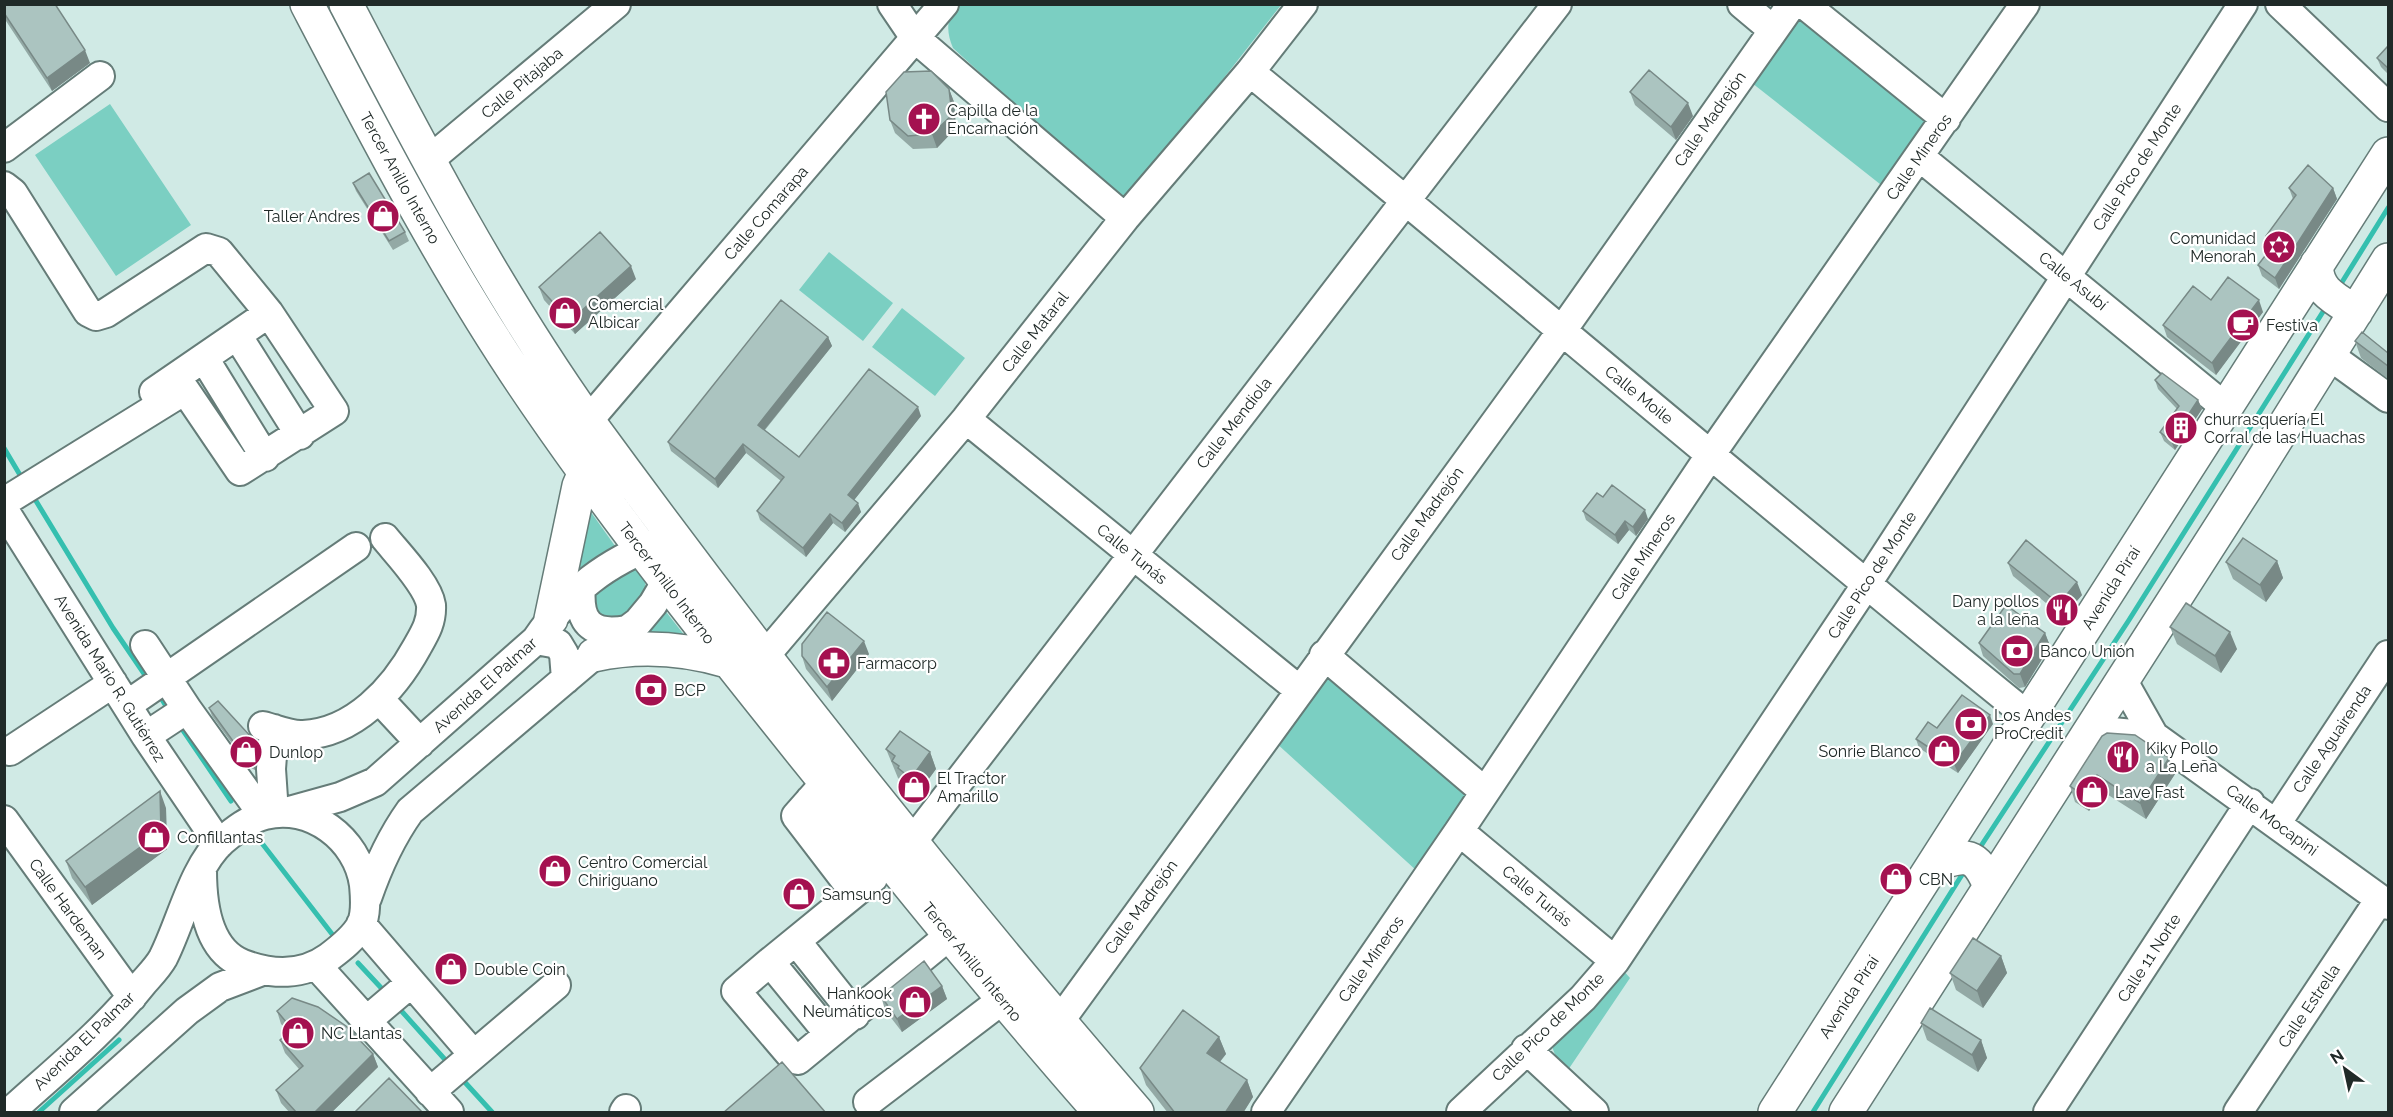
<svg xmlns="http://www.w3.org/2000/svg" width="2393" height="1117" viewBox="0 0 2393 1117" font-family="Raleway,sans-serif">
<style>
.green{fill:#7bcfc2}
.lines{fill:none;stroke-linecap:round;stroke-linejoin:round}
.stream{stroke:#35bfaf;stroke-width:5}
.minor-casing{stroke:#657c78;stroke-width:32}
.major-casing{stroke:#657c78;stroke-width:36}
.minor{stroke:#fff;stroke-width:28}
.major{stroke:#fff;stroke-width:33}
.wall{fill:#93a9a5}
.shaded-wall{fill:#788986}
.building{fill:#abc4c0;stroke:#788986;stroke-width:1.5}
.labels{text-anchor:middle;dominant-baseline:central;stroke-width:4.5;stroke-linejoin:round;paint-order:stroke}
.street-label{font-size:16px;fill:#202a28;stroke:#fff}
.poi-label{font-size:16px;fill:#202a28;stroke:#fff;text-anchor:start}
</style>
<rect width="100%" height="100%" fill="#d0eae5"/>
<path class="green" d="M958 5H1281L1133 194 1126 198 1110 192 953 48C946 31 946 19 958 5Z
M1804 13 1935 120 1885 188 1752 83Z
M110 104 191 225 116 276 35 155Z
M829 252 893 303 863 341 799 290Z
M902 308 965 358 935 396 872 347Z
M588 508 615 546 584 566 574 577Z
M636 569 646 581C643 605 624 623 599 617L593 608 595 594 621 572Z
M663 608 689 641 642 635Z
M1329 668 1473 791 1417 871 1275 742Z
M1622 969 1630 978 1568 1070C1558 1060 1551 1053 1552 1038Z"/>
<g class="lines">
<path class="stream" d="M2339 287 2388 208
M4 448 23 480
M33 496 113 628 149 681
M158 693 169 711
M178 723 231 801
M254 833 332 934
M1977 852 2129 620 2326 307
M358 963 385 992
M397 1006 449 1064
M461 1078 492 1112
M39 1112 119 1040
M1813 1112 1965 870"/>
<g class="minor-casing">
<path id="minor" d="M892 4 915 38 1125 218
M1742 4 1773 30
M1804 4 1946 119
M2280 4 2388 107
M1250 72C1511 286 1767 505 2029 717
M4 148 100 76
M1920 157 2225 407
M428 161 616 4
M4 186 13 193 88 312 96 316 106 313 206 248 219 252 269 313 334 411 240 471 185 390 4 502
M237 335 300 435
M2330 356 2388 398
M204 358 265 457
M154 392 269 313
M966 419 1298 689
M588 421 944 4
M4 510 146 736 219 844
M581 586C578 622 590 636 627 630
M536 640 558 644 564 654 566 679
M145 645 187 709 146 736
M1324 655 1485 792
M764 657 966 419 1125 218 1250 72 1303 4
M2123 681 2154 736 2388 905
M380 700 420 743
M127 705 356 547
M187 709 263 815
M263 726C275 729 291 736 303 735 354 733 394 689 417 647 425 633 432 622 431 605 428 585 398 554 385 538
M274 729 271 769 274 813
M2091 730 2154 736
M10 751 113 683
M826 782 796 816 845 880 849 881 887 857
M810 800 863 872
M286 812 340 797 375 782 536 640C571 589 605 563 662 541
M4 820 132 997
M2276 824 2388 655
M1459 831 1615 961
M912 842 1557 4
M367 898C378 866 390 839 410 811L594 655 638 622 653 604 676 565
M361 924 473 1054
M796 941 855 1015
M770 962 873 878
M317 966 449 1112
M365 1022 411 983
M829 1034 770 962 736 991 794 1059 798 1060 950 935
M1056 1043 1059 1022 1561 332 1792 4
M1526 1049 1594 1112
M430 1092 556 985
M868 1102 1002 1000 1020 1015
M10 1112C55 1071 105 1031 143 983 150 975 158 967 163 958 181 923 193 867 222 841 235 830 249 819 265 815 310 803 358 839 364 885 365 897 367 913 361 925 354 938 341 948 329 957 303 976 272 975 243 964 207 950 202 904 202 870
M74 1112 187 1011 220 987 262 971
M624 1112 626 1109
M1266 1112 1459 831 1711 454 2025 4
M1461 1112 1583 998 1615 961 1866 585 2243 4
M2048 1112 2250 803
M2238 1112 2380 899"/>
</g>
<g class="major-casing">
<path id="major" d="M307 4C378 140 449 277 536 403 619 524 710 638 802 753 900 874 997 995 1100 1112
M346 4C420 146 495 290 588 421 762 659 945 890 1137 1112
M2317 264C2314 290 2337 300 2356 312
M551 619 579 486 585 472
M594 655C639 645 683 648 727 661
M1935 865C1966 853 1976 853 1990 886
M1775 1112 2388 154
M1846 1112 2245 489 2388 260"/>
</g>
<use href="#minor" class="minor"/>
<use href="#major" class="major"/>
</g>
<path class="wall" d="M4 5 90 63 52 91 6 21 4 18Z
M2388 46V74L2381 67 2377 58Z
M949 89 954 102 956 128 937 148 913 149 895 133 890 120Z
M1630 92 1693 116 1676 140 1635 105Z
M353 183 405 232 409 241 393 250 356 191Z
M2289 188H2333L2337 199 2279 289 2262 276 2258 265 2271 248 2270 247 2266 236 2293 199Z
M636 279 575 334 544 300 539 287Z
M2211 300 2263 312 2216 375 2167 337 2163 325Z
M828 337 832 346 765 430 799 457 921 416 854 500 861 512 845 532 833 523 806 557 760 520 757 511 781 481 746 453 718 488 671 451 668 442Z
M2355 341 2388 353V379L2361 358Z
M2155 380 2198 400 2202 409 2175 450 2164 441 2160 432 2177 409 2158 389Z
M1603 497 1648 519 1636 536 1629 530 1618 544 1586 520 1583 511Z
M2277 561 2283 578 2266 602 2233 579 2226 562Z
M2008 563 2082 595 2063 617 2013 576Z
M2170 627 2237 649 2221 673 2177 644Z
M2045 633 2050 646 2025 687 2019 688 1983 656 1979 643Z
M869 654 832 701 806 669 802 656Z
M209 708 256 747 255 770 249 767 212 716Z
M1993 724 1958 773 1919 748 1916 739 1937 728Z
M2102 736 2175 774 2146 819 2102 791 2089 811 2075 802 2070 786Z
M886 749 930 752 936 769 920 791 915 793 904 786 903 782 898 778Z
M166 808 167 849 92 905 72 878 66 861Z
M2001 956 2007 973 1983 1008 1956 990 1950 973Z
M942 986 947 999 902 1032 885 1010 881 996Z
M277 1011 373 1054 378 1067 331 1113H290L281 1103 276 1090 299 1069 285 1053 280 1040 289 1032 281 1024Z
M1921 1023 1981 1040 1987 1058 1978 1072 1927 1040Z
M1219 1037 1226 1054 1220 1062 1247 1080 1253 1097 1243 1113H1168L1146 1085 1140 1068Z"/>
<path class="shaded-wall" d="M85 50 90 63 52 91 47 78Z
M949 89 954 102 956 128 937 148 932 134Z
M1688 103 1693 116 1676 140 1671 127Z
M2333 188 2337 199 2279 289 2275 278Z
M631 266 636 279 575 334 570 321Z
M2259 300 2263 312 2216 375 2212 363Z
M828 337 832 346 761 434 758 425Z
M2198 400 2202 409 2175 450 2171 441Z
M918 407 921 416 851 504 848 495Z
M743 444 746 453 718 488 715 479Z
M858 503 861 512 845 532 842 523Z
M1645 510 1648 519 1636 536 1633 527Z
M830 514 833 523 806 557 803 548Z
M1625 521 1629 530 1618 544 1615 535Z
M2277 561 2283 578 2266 602 2260 585Z
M2077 582 2082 595 2063 617 2059 604Z
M2230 632 2237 649 2221 673 2215 656Z
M2045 633 2050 646 2025 687 2020 674Z
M864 641 869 654 832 701 827 687Z
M1990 715 1993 724 1958 773 1954 764Z
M253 739 256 747 255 770 252 762Z
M930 752 936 769 920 791 914 774Z
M2169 758 2175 774 2146 819 2140 803Z
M2097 775 2102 791 2089 811 2083 795Z
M160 791 166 808 167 849 92 905 85 887Z
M2001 956 2007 973 1983 1008 1977 991Z
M942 986 947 999 902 1032 897 1019Z
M1219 1037 1226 1054 1213 1070 1207 1053Z
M1981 1040 1987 1058 1978 1072 1972 1055Z
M373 1054 378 1067 331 1113H314Z
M1247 1080 1253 1097 1243 1113H1225Z"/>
<path class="building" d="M6 4H55L85 50 47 78 4 13V5Z
M2388 46V68L2377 58Z
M1649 70 1688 103 1671 127 1630 92Z
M931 71 949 89 952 115 932 134 908 136 890 120 886 92 904 72Z
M2308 165 2333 188 2275 278 2258 265 2275 243 2266 236 2296 195 2289 188Z
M369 173 405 232 389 241 353 183Z
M600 232 631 266 570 321 539 287Z
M2228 277 2259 300 2212 363 2163 325 2193 286 2211 300Z
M781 300 828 337 758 425 799 457 869 369 918 407 848 495 858 503 842 523 830 514 803 548 757 511 784 477 743 444 715 479 668 442Z
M2362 332 2388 353V366L2355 341Z
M2162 373 2198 400 2171 441 2160 432 2179 406 2155 380Z
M1612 485 1645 510 1633 527 1625 521 1615 535 1583 511 1597 493 1603 497Z
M2243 538 2277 561 2260 585 2226 562Z
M2026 540 2077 582 2059 604 2008 563Z
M2186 603 2230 632 2215 656 2170 627Z
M2006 605 2045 633 2020 674H2014L1979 643Z
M827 612 864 641 827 687 802 656V644Z
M1962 695 1990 715 1954 764 1916 739 1928 722 1937 728Z
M218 701 253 739 252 762 246 759 209 708Z
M900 731 930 752 914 774 908 776 898 768 899 766 892 761 895 756 886 749Z
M2107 733 2135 735 2169 758 2140 803 2097 775 2083 795 2070 786 2102 736Z
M160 791 161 832 85 887 66 861Z
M1973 938 2001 956 1977 991 1950 973Z
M924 961 942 986 897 1019 881 996Z
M292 998 318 1007 346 1026 373 1054 314 1113H297L276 1090 303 1066 280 1040 292 1029 277 1011Z
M1930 1008 1981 1040 1972 1055 1921 1023Z
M1183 1010 1219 1037 1207 1053 1247 1080 1225 1113H1175L1140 1068Z
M782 1062 826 1113H723Z
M389 1078 423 1113H354Z"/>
<defs>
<g id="church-disc" transform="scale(1.725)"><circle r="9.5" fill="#a41150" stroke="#fff"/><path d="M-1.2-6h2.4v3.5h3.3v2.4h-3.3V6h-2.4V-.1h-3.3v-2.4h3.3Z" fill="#fff"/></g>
<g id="shop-disc" transform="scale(1.725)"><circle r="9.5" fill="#a41150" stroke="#fff"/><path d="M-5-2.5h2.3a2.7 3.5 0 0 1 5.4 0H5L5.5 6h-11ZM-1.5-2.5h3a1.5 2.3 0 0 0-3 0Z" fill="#fff"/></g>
<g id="synagogue-disc" transform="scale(1.725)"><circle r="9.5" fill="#a41150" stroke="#fff"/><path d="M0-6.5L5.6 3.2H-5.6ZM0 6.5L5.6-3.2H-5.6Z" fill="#fff"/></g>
<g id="cafe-disc" transform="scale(1.725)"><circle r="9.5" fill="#a41150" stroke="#fff"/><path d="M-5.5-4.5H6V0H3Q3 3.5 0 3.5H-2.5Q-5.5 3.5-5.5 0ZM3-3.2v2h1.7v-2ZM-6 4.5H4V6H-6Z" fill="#fff"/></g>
<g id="building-disc" transform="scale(1.725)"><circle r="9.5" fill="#a41150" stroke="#fff"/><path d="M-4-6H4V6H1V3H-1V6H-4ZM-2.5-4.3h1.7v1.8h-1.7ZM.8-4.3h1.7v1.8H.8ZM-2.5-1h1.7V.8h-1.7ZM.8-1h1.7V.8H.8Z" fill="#fff"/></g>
<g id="restaurant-disc" transform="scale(1.725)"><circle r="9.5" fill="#a41150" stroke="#fff"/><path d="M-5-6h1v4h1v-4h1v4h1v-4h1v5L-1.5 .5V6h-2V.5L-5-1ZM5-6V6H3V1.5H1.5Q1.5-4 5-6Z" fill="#fff"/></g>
<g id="bank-disc" transform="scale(1.725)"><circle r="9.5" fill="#a41150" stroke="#fff"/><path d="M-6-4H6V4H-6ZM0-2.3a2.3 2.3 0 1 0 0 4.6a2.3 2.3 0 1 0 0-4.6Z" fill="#fff"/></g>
<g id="pharmacy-disc" transform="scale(1.725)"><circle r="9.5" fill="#a41150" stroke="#fff"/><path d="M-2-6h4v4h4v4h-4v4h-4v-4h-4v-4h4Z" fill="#fff"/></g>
</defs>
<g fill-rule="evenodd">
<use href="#church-disc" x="924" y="119"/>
<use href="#shop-disc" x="383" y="216"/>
<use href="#synagogue-disc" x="2279" y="247"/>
<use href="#shop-disc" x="565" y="313"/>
<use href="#cafe-disc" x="2243" y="325"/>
<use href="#building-disc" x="2181" y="428"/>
<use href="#restaurant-disc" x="2062" y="610"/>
<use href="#bank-disc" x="2017" y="651"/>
<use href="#pharmacy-disc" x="834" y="663"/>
<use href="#bank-disc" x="651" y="690"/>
<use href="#bank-disc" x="1971" y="724"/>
<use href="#shop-disc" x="1944" y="751"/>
<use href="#shop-disc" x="246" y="752"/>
<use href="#restaurant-disc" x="2123" y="757"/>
<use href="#shop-disc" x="914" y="787"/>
<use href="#shop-disc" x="2092" y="792"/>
<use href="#shop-disc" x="154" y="837"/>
<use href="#shop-disc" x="555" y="871"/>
<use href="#shop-disc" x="1896" y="879"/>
<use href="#shop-disc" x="799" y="894"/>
<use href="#shop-disc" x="451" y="969"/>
<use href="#shop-disc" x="915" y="1002"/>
<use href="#shop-disc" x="298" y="1033"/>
</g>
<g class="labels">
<g class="street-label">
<text transform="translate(522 83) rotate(-40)">Calle Pitajaba</text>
<text transform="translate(1710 119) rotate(-55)">Calle Madrejón</text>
<text transform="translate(1919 157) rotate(-55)">Calle Mineros</text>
<text transform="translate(2137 167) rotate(-57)">Calle Pico de Monte</text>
<text transform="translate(400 178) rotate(61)">Tercer Anillo Interno</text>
<text transform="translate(766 213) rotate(-49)">Calle Comarapa</text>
<text transform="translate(2073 281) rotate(39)">Calle Asubí</text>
<text transform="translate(1035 332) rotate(-52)">Calle Mataral</text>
<text transform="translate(1639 395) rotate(39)">Calle Moile</text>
<text transform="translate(1234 423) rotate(-52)">Calle Mendiola</text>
<text transform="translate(1427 514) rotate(-54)">Calle Madrejón</text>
<text transform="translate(1132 554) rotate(39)">Calle Tunás</text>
<text transform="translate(1643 557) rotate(-56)">Calle Mineros</text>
<text transform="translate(1872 575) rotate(-57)">Calle Pico de Monte</text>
<text transform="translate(667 583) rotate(53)">Tercer Anillo Interno</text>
<text transform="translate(2111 588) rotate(-58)">Avenida Piraí</text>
<text transform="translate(110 678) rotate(58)">Avenida Mario R. Gutiérrez</text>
<text transform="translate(485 685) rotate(-42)">Avenida El Palmar</text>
<text transform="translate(2332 739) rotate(-56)">Calle Aguairenda</text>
<text transform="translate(2272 820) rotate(36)">Calle Mocapini</text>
<text transform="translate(1537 896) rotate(40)">Calle Tunás</text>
<text transform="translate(1141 907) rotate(-54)">Calle Madrejón</text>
<text transform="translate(68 909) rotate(54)">Calle Hardeman</text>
<text transform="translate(2149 958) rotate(-57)">Calle 11 Norte</text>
<text transform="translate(1371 959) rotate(-55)">Calle Mineros</text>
<text transform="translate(972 962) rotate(51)">Tercer Anillo Interno</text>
<text transform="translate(1849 997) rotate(-57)">Avenida Piraí</text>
<text transform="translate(2309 1006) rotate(-56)">Calle Estrella</text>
<text transform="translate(1548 1027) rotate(-44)">Calle Pico de Monte</text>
<text transform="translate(84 1041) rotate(-44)">Avenida El Palmar</text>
</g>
<g class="poi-label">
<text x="947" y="110">Capilla de la<tspan x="947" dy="18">Encarnación</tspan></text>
<text x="360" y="216" text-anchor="end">Taller Andres</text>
<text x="2256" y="238" text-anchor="end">Comunidad<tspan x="2256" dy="18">Menorah</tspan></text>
<text x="588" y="304">Comercial<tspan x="588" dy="18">Albicar</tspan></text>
<text x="2266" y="325">Festiva</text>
<text x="2204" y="419">churrasquería El<tspan x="2204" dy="18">Corral de las Huachas</tspan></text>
<text x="2039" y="601" text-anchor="end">Dany pollos<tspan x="2039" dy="18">a la leña</tspan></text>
<text x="2040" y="651">Banco Unión</text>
<text x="857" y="663">Farmacorp</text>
<text x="674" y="690">BCP</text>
<text x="1994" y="715">Los Andes<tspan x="1994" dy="18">ProCredit</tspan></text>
<text x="2146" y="748">Kiky Pollo<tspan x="2146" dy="18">a La Leña</tspan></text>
<text x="1921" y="751" text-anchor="end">Sonrie Blanco</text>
<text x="269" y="752">Dunlop</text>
<text x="937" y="778">El Tractor<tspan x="937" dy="18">Amarillo</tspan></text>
<text x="2115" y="792">Lave Fast</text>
<text x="177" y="837">Confillantas</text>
<text x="578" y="862">Centro Comercial<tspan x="578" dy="18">Chiriguano</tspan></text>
<text x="1919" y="879">CBN</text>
<text x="822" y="894">Samsung</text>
<text x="474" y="969">Double Coin</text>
<text x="892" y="993" text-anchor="end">Hankook<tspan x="892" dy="18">Neumáticos</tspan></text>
<text x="321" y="1033">NC Llantas</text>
</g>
</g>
<rect width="2393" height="1117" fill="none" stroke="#202a28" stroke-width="12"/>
<g transform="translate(2345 1069) rotate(327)" stroke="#ffffff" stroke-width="4.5" paint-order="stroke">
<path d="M0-4.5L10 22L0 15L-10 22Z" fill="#202a28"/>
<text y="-9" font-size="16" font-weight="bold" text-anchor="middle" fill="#202a28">N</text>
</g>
</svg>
